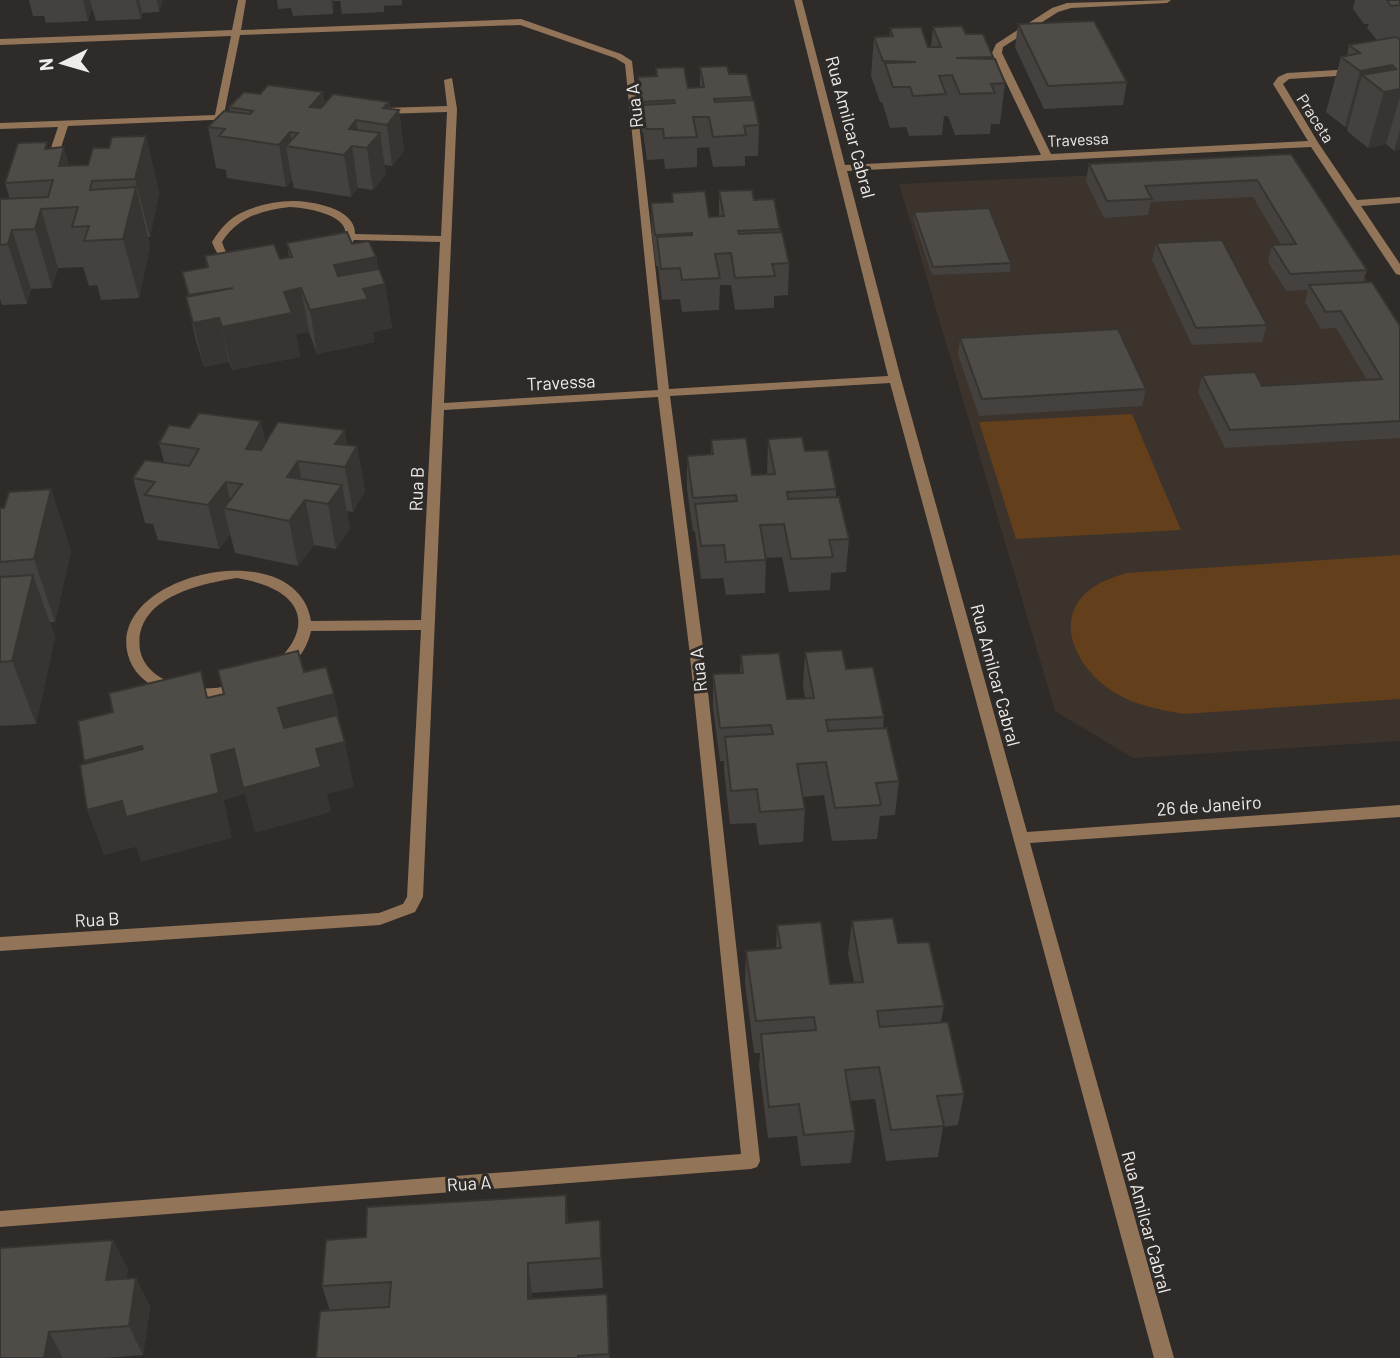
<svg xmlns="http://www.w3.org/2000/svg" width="1400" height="1358" viewBox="0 0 1400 1358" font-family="Barlow,sans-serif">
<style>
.built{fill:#3b332c}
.green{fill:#633f1c}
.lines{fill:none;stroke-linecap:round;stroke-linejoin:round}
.street{fill:#927459;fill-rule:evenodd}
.wall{fill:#44413e}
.shaded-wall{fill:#373532}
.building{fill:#4f4c48;stroke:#373532;stroke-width:2}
.labels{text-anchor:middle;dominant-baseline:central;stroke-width:6;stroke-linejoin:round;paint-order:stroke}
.far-street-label{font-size:16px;fill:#eeecea;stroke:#2e2b28}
.street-label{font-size:18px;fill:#eeecea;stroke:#2e2b28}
</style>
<rect width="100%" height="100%" fill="#2e2b28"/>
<path class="built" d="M1295 166 1400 332V741L1133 758 1055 711 899 184Z"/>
<path class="green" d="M1132 414 1181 530 1016 539 979 422Z
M1400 555V699L1184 714C1161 710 1138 706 1117 694 1080 673 1048 620 1092 588 1102 581 1114 577 1126 573Z"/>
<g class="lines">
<path class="street" d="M238 0H246L241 30 521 19 621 54 632 61 669 389 888 376 794 0H802L845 165 1041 155 992 53 996 44 1052 8 1067 3 1171 0 1167 3 1071 8 1058 12 1003 47 1002 53 1051 154 1308 141 1273 84 1278 77 1287 73 1353 69 1358 72 1353 75 1289 79 1283 84 1319 144 1357 200 1400 197V203L1361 206 1400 264V275L1396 274 1311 147 847 171 901 379 1027 832 1400 805V817L1030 843 1174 1358H1154L890 383 670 396 703 647 760 1161 757 1167 751 1169 0 1227V1211L741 1154 689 647 658 397 444 410 423 897 415 912 380 925 0 951V937L379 913 403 904 407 897 421 630 311 631C298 691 209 710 159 689 145 683 132 671 128 655 106 574 297 531 311 621L421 620 440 242 354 240C327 282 231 298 212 242 220 229 229 218 243 212 258 205 276 201 292 201 311 201 356 208 355 234L441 236 447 112 383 114 378 111 383 108 447 106 444 80 452 78 457 109 444 403 658 390 625 64 615 58 520 25 240 35 224 114 236 115V119L68 126 55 166 50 169 45 166 58 127 0 129V123L215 115 231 36 0 45V39L232 30ZM290 207C309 208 364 217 339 247 319 270 263 279 237 264 228 258 225 251 222 242 238 217 262 210 290 207ZM237 578C370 600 258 715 172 683 156 677 143 666 140 650 133 598 199 584 237 578Z"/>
</g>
<path class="wall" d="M29 0H163L159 12 142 13 141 19 96 21 92 8 88 21 46 23 44 16H33Z
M277 0H402V5L384 6V12L342 14 340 1H334L333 14 293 16 291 8 278 9Z
M1355 0H1400V149L1394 151 1386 144 1368 148 1347 131 1348 127H1345L1326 112 1341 57 1347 56 1349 45 1377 40 1367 28 1369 24H1364L1353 9Z
M1018 24 1127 82 1123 105 1044 109 1015 47Z
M933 27 966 34 993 57V59L1005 83 1000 124H991L990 134 955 135 948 116H944L942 135 909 136 906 127 890 128 882 102H880L871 76 874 37 890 36V28L928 47H931Z
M700 67 729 74 752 97V100L759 125 758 156H745V166L713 167 709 147 697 148V167L665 169 664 159 647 160 643 132H642L638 107V77L656 76V68L688 88 700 87Z
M323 92 325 104 389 102 390 109 399 110 404 151 392 166 384 165 386 174 373 190 358 188 351 197 294 188 292 180 286 187 227 178 226 170 216 168 208 127 230 112 229 107 260 94Z
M146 136 159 193 150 237H148L150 246 139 298 101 300 97 285 89 286 83 267 58 268 52 288 31 289 27 304 2 305 0 299V199H10L5 183 49 148 69 166 88 165 109 148Z
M1291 154 1367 270 1363 282 1400 326V438L1225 448 1198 392 1202 375 1262 386 1367 380 1336 328 1321 329 1305 302 1308 290 1286 291 1268 262 1272 245H1281L1253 197 1151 202 1148 215 1104 218 1086 181 1089 164Z
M719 191 754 200 780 229 789 263 788 295 774 296V308L735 310 731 285H720L719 310 682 312 680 299 662 300 658 266H656L652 235 651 203 672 202V193L709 217 719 216Z
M914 212 1011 263 1010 272 932 275 914 220Z
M287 243 376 257 378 269 385 284 392 328 373 332 374 342 317 354 309 332 296 334 300 357 232 370 229 362 204 367 196 341 186 297H188L182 272 207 267 205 256 280 259 289 257Z
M1156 243 1267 325 1262 342 1192 345 1152 260Z
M960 338 1146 389 1142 406 979 416 958 355Z
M768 439 805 451 836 489V497L849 539 846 572 831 573 830 590 789 592 782 557 766 558 765 593 726 595 723 578 701 579 695 531H693L687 489V456L711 454V440L752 475 767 474Z
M266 442 357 446 365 491 353 512 347 511 350 529 336 549 314 545 298 566 235 553 230 534 219 549 158 540 153 524 145 523 133 478 164 462 159 443Z
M51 489 71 551 55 622H50L55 637 36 724 0 726V508H4Z
M805 652 846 669 884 717 883 728 899 781 895 815 880 816 877 839 832 841 824 795 803 797 805 809 803 842 759 845 756 823 730 824 724 770V761H720L713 708V674L740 673 741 655 787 699 805 698 803 686Z
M852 921 898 943 944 1006 941 1022 964 1094 958 1125 943 1127 938 1157 886 1161 875 1099 850 1101 855 1131 851 1163 801 1166 797 1136 768 1138 759 1066 760 1053H754L745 983 746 951 776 949 777 925 830 984 854 982 848 954Z
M600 1220 603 1288 532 1293V1298L607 1294 610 1358H316L330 1311 322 1286 569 1222Z
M113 1240 128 1270 126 1278H136L150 1307 143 1355 104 1358H0Z"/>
<path class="shaded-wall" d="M83 0H90L92 8 88 21Z
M136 0H139L142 13 141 19Z
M157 0H163L159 12Z
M331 0H334V1L333 14Z
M1392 65 1384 92 1400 89V97L1386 144 1368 148 1384 92 1362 75 1348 127H1345L1360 71Z
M323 92 329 133 310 107Z
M389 102 391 120 399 110 404 151 392 166 387 125 383 108Z
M356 120 360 147 352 146 358 188 351 197 344 155 349 129Z
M1400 130V149L1394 151Z
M290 132 293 147 286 146 292 180 286 187 279 145Z
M380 133 386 174 373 190 367 148Z
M146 136 159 193 150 237 135 179Z
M64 147 80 205 59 166Z
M136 187 150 246 139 298 123 239Z
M41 209 58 268 52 288 35 229Z
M12 230 31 289 27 304 8 244Z
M376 257 380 285 385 284 392 328 373 332 374 342 317 354 310 310 334 265Z
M233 288 284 292 301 288 309 332 296 334 300 357 232 370 219 318 229 362 204 367 193 323H195L189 295Z
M261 421 271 465 246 449Z
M345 430 350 460 357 446 365 491 353 512 345 467 335 444Z
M298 461 314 545 298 566 289 521 287 477Z
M226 482 232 510 224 508 230 534 219 549 208 505Z
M342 485 350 529 336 549 328 504Z
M51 489 71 551 55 622 34 559Z
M33 575 55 637 36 724 12 661Z
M334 694 344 739 289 753 278 708Z
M345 742 354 787 327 794 331 812 255 833 245 794 224 800 232 838 141 862 136 847 104 855 87 810 211 755 234 749H316Z
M142 746 157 791 100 806 84 761Z
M566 1195 569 1225 566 1223Z
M600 1220 602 1250 603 1288 601 1258Z
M113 1240 128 1270 121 1309 106 1280Z
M528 1263 532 1293V1328L528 1299Z
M136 1278 150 1307 143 1355 129 1326Z
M607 1294 609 1323 610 1358H609V1354Z
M49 1332 63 1358H44Z"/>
<path class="building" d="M1387 0H1400V5L1391 6Z
M1094 21 1127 82 1048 86 1018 24Z
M962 26 966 34H983L993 57 956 58 995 59 1005 83 991 84 995 93 960 94 952 75 939 76 946 94 913 96 910 87H893L885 63 916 62 883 61 874 37 893 36 890 28 921 27 928 47H941L933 27Z
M1396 37 1400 39V89L1384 92 1362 75 1396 69 1392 65 1360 71 1341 57 1360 53 1349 45Z
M727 66 729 74H747L752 97 714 99 715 102 754 100 759 125 744 126 746 135 713 137 709 117H693L697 137 664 138 663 129H646L643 105 675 103 674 100 641 102 638 77 657 76 656 68 684 67 688 88 704 87 700 67Z
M268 85 323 92 310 107 321 108 333 94 389 102 383 108 399 110 387 125 356 120 349 129 380 133 367 148 352 146 344 155 286 146 298 133 290 132 279 145 219 136 225 129 208 127 224 111 250 114 253 111 229 107 244 92 260 94Z
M146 136 135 179 92 181 90 190 136 187 123 239 84 241 89 226 72 227 78 207 41 209 35 229 12 230 8 244 0 245V199L48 197 53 180 5 183 18 143 47 142 45 149 64 147 59 166 88 165 93 148H109L112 137Z
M1291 154 1367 270 1290 274 1272 245 1296 244 1257 180 1145 186 1152 199 1107 201 1089 164Z
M752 190 754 200 774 199 780 229 738 231 739 234 782 232 789 263 772 264 775 276 735 278 731 253 715 254 720 278 682 280 680 268 661 269 657 237 692 235V233L655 235 651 203 673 202 672 193 705 191 709 217 724 216 719 191Z
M989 208 1011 263 933 267 914 212Z
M347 232 352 244 369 241 376 257 334 265 338 276 379 269 385 284 363 289 368 299 310 310 301 288 284 292 292 313 222 327 219 318 193 323 186 297 233 288 189 295 182 272 208 267 205 256 274 244 280 259 292 257 287 243Z
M1222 240 1267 325 1196 328 1156 243Z
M1372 282 1400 326V421L1230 430 1202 375 1255 372 1262 386 1382 379 1341 311 1326 312 1309 285Z
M1118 329 1146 389 982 399 960 338Z
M199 413 261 421 246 449 261 450 278 422 345 430 335 444 357 446 345 467 298 461 287 477 342 485 328 504 305 500 289 521 224 508 242 484 226 482 208 505 145 495 155 482 133 478 145 460 189 466 199 449 159 443 169 425 189 428Z
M802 437 805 451 828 450 836 489 787 492 788 499 839 497 849 539 829 540 833 557 791 559 784 524 760 525 766 560 726 562 724 545 701 546 695 504 737 501 736 495 693 498 687 456 713 454 711 440 746 438 752 475 775 474 768 439Z
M51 489 34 559 0 562V508H4L9 492Z
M33 575 12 661 0 662V577Z
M842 650 846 669 873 667 884 717 826 720 828 731 887 728 899 781 876 783 881 805 835 808 826 762 797 764 805 809 760 812 757 789 731 791 725 737 773 734 771 725 720 728 713 674 743 673 741 655 779 653 787 699 814 698 805 652Z
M298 651 304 672 326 667 334 694 278 708 284 728 337 715 345 742 316 749 321 767 243 788 234 749 211 755 219 793 126 817 122 801 87 810 80 765 143 749 142 746 84 761 78 721 113 712 109 693 201 671 207 698 224 694 218 670Z
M893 918 898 943 929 942 944 1006 877 1011 880 1027 948 1022 964 1094 937 1096 944 1126 891 1130 879 1067 845 1070 855 1131 804 1135 799 1104 769 1107 761 1034 816 1030 814 1017 756 1021 746 951 781 948 777 925 821 922 830 984 863 982 852 921Z
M566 1195V1223L600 1220 601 1258 528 1263V1299L607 1294 609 1354 578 1356V1358H316L320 1311 389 1307 391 1282 322 1286 326 1240 366 1237 367 1207Z
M113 1240 106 1280 136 1278 129 1326 49 1332 44 1358H0V1248Z"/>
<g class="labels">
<g class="far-street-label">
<text transform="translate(1316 118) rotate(57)">Praceta</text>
<text transform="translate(1078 139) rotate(-3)">Travessa</text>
</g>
<g class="street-label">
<text transform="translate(634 106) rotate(-96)">Rua A</text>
<text transform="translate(851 127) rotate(75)">Rua Amilcar Cabral</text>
<text transform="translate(561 382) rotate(-3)">Travessa</text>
<text transform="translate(416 489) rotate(-88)">Rua B</text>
<text transform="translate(698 670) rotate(-96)">Rua A</text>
<text transform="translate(996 675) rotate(75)">Rua Amilcar Cabral</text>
<text transform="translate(1209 805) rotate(-4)">26 de Janeiro</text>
<text transform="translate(97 919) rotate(-3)">Rua B</text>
<text transform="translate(469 1183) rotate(-4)">Rua A</text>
<text transform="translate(1147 1222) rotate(75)">Rua Amilcar Cabral</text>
</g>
</g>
<g transform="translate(63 63) rotate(265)" stroke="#2e2b28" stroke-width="5" paint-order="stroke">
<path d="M0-5L12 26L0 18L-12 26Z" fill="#eeecea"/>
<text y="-10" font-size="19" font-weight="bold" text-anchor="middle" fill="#eeecea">N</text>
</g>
</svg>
